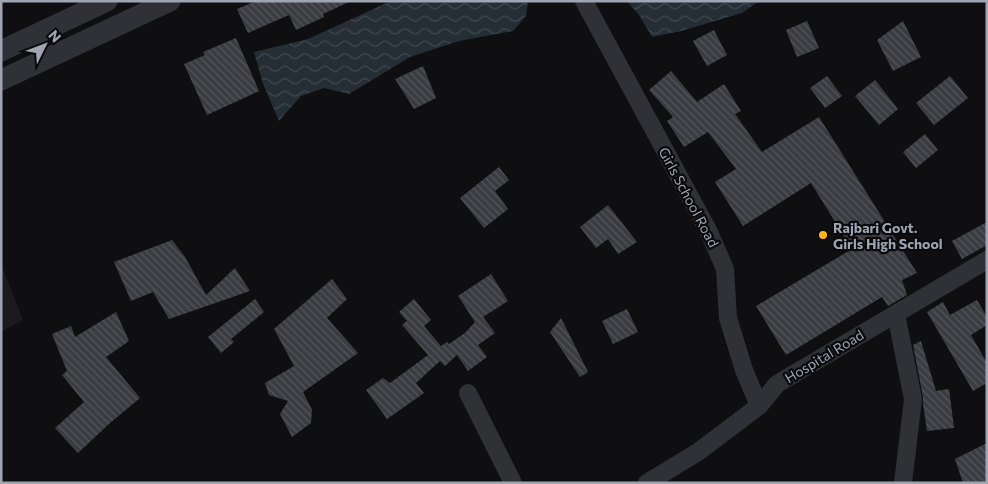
<svg xmlns="http://www.w3.org/2000/svg" width="988" height="484" viewBox="0 0 988 484" font-family="Commissioner,sans-serif">
<style>
.built{fill:#1b1b1e}
.water{fill:url(#water-waves)}
.building{fill:url(#building-back-hatch)}
.lines{fill:none;stroke-linecap:round;stroke-linejoin:round}
.minor{stroke:#303136;stroke-width:18}
.tertiary{stroke:#303136;stroke-width:21}
.poi-dot{fill:#fdb41c;stroke:#0a0a0c;stroke-width:2}
.labels{text-anchor:middle;dominant-baseline:central;stroke-width:4.5;stroke-linejoin:round;paint-order:stroke}
.street-label{font-size:14px;fill:#9fa5b3;stroke:#0a0a0c}
.poi-label{font-size:14px;font-weight:bold;fill:#9fa5b3;stroke:#0a0a0c;text-anchor:start}
</style>
<defs>
<pattern id="water-waves" width="16" height="10" patternUnits="userSpaceOnUse" patternTransform="scale(1.25)"><rect width="16" height="10" fill="#252e35"/><path d="M0 5q4-4 8 0t8 0" fill="none" stroke="#414950"/></pattern>
<pattern id="building-back-hatch" width="6" height="6" patternUnits="userSpaceOnUse" patternTransform="scale(1.25)"><rect width="6" height="6" fill="#3b3c41"/><path d="M-1 5l2 2M0 0l6 6M5-1l2 2" fill="none" stroke="#54555a"/></pattern>
</defs>
<rect width="100%" height="100%" fill="#0f0f11"/>
<path class="built" d="M1 264 23 320 1 332Z"/>
<path class="water" d="M391 1H528L526 16 513 31 459 41 410 57 349 94 324 88 301 96 279 121 263 84 254 52 308 39Z
M627 1H759L742 13 681 31 652 37 639 15Z"/>
<path class="building" d="M256 1H351L323 14 324 17 296 30 289 15 248 33 237 9Z
M807 21 819 48 797 57 786 30Z
M903 21 921 57 893 71 877 40Z
M714 30 727 55 707 66 693 41Z
M236 38 259 91 207 115 184 64 205 55 203 52Z
M423 66 436 98 414 109 395 79Z
M671 71 697 102 724 84 741 111 735 114 762 152 819 117 917 273 902 280 907 295 888 306 882 297 786 355 756 306 852 249 811 183 743 226 715 182 736 169 708 132 684 147 667 121 673 117 649 90Z
M827 76 842 96 825 108 810 88Z
M950 76 968 98 934 125 916 103Z
M875 80 898 109 879 125 855 96Z
M925 134 938 150 916 168 903 152Z
M499 167 509 180 495 191 508 209 484 228 460 198Z
M608 205 637 242 618 254 608 239 596 248 580 227Z
M987 222V245L962 259 952 241Z
M172 240 185 257 206 295 235 268 250 291 169 319 153 292 131 301 114 262Z
M491 274 508 301 483 317 495 333 478 345 487 357 468 371 457 355 445 366 440 361 416 383 424 393 387 419 366 390 383 378 390 383 428 355 402 325 407 321 399 312 414 299 431 320 424 326 441 346 447 342 449 344 465 333 475 322 458 296Z
M332 279 347 299 327 318 358 353 303 392 312 410 311 423 292 437 280 414 288 401 269 395 265 383 294 366 274 329Z
M255 299 264 312 231 339 234 342 221 353 208 337Z
M977 300 987 317V325L971 335 987 363V383L973 391 927 312 943 302 950 315Z
M627 309 638 332 613 344 602 321Z
M116 312 129 341 106 357 140 398 110 423 78 453 55 428 84 402 62 375 67 371 52 334 71 326 75 337Z
M561 318 588 372 580 377 550 332Z
M921 341 936 391 949 389 954 428 927 431 923 404V397L913 345Z
M987 443V483H963L955 459Z"/>
<g class="lines">
<path class="minor" d="M584 1 708 230 725 269 728 318 744 370 759 406
M896 314 913 399 903 483
M468 393 513 483
M647 483 698 452 759 406 777 384 987 260"/>
<path class="tertiary" d="M1 51 107 1
M1 80 170 1"/>
</g>
<circle class="poi-dot" cx="823" cy="235" r="5"/>
<g class="labels">
<g class="street-label">
<text transform="translate(689 197) rotate(62)">Girls School Road</text>
<text transform="translate(824 356) rotate(-31)">Hospital Road</text>
</g>
<g class="poi-label">
<text x="833" y="227">Rajbari Govt.<tspan x="833" dy="16">Girls High School</tspan></text>
</g>
</g>
<rect width="988" height="484" fill="none" stroke="#9fa5b3" stroke-width="5"/>
<g transform="translate(45 45) rotate(48)" stroke="#0a0a0c" stroke-width="4" paint-order="stroke">
<path d="M0-4L9 19L0 12L-9 19Z" fill="#9fa5b3"/>
<text y="-8" font-size="14" font-weight="bold" text-anchor="middle" fill="#9fa5b3">N</text>
</g>
</svg>
